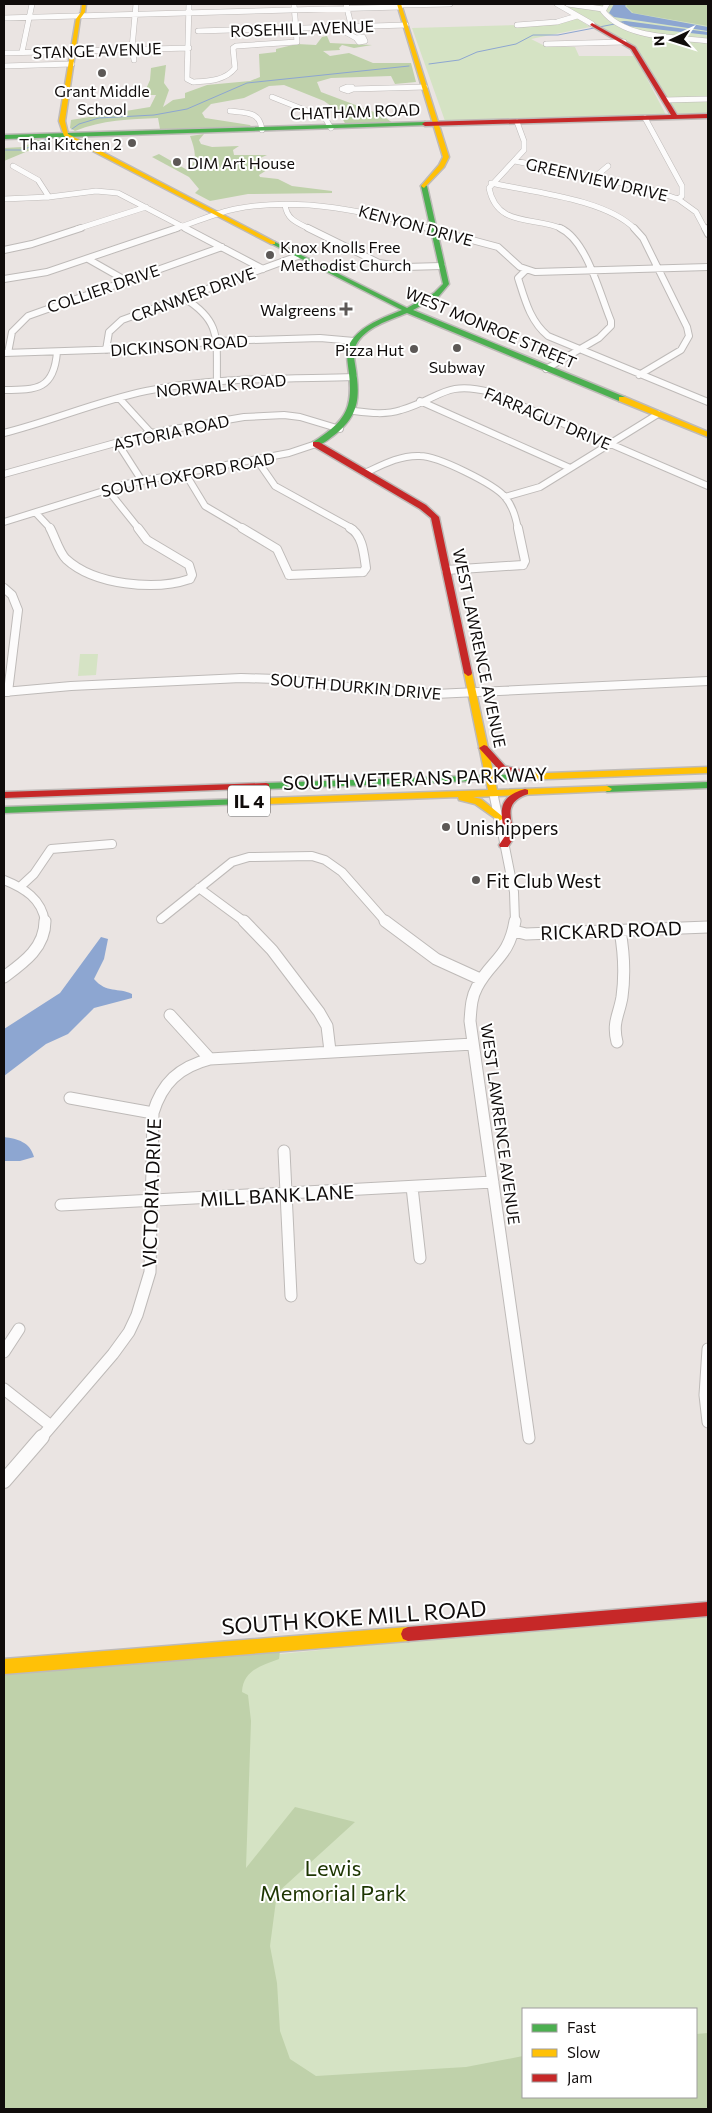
<svg xmlns="http://www.w3.org/2000/svg" width="712" height="2113" viewBox="0 0 712 2113" font-family="Commissioner,sans-serif">
<style>
.green{fill:#d5e3c4;fill-rule:evenodd}
.forest{fill:#bfd1aa}
.water{fill:#8da6d1}
.lines{fill:none;stroke-linecap:round;stroke-linejoin:round}
.stream{stroke:#8da6d1;stroke-width:1}
.street-far4-casing{stroke:#bebab8;stroke-width:6}
.street-far3-casing{stroke:#bebab8;stroke-width:8}
.street-far2-casing{stroke:#bebab8;stroke-width:10}
.street-far1-casing{stroke:#bebab8;stroke-width:13}
.street-casing{stroke:#bebab8;stroke-width:16}
.fast-casing{stroke:#bebab8;stroke-width:3}
.slow-casing{stroke:#bebab8;stroke-width:3}
.jam-casing{stroke:#bebab8;stroke-width:3}
.street-far4{stroke:#fcfbfb;stroke-width:5}
.street-far3{stroke:#fcfbfb;stroke-width:6}
.street-far2{stroke:#fcfbfb;stroke-width:8}
.street-far1{stroke:#fcfbfb;stroke-width:11}
.street{stroke:#fcfbfb;stroke-width:14}
.fast{fill:#4caf50;fill-rule:evenodd}
.slow{fill:#ffc107;fill-rule:evenodd}
.jam{fill:#c62828;fill-rule:evenodd}
.poi-dot{fill:#5c5856;stroke:#fff;stroke-width:2}
.labels{text-anchor:middle;dominant-baseline:central;stroke-width:4;stroke-linejoin:round;paint-order:stroke}
.far-street-label{font-size:16px;fill:#100c0b;stroke:#fff}
.far-poi-label{font-size:16px;fill:#100c0b;stroke:#fff;text-anchor:end}
.shield{fill:#fff;stroke:#585554;stroke-width:1}
.shield-label{font-size:18px;font-weight:bold;fill:#100c0b}
.street-label{font-size:19px;fill:#100c0b;stroke:#fff}
.poi-label{font-size:19px;fill:#100c0b;stroke:#fff;text-anchor:start}
.near-street-label{font-size:22px;fill:#100c0b;stroke:#fff}
.near-park-label{font-size:22px;fill:#1d3502;stroke:#fff}
</style>
<rect width="100%" height="100%" fill="#eae4e2"/>
<path class="green" d="M560 4H708V114H678L635 47Z
M577 18 590 27 531 39 545 46 575 47 579 56H635L666 115 445 121 412 28 557 24Z
M80 654H98L96 675 78 676Z
M708 1612V2109H33L4 1681ZM523 2009H696V2097H523Z"/>
<path class="forest" d="M628 4H708V26L633 13 626 6Z
M327 36 330 43 372 45 354 48 342 45 339 48 340 50 323 51 330 56 349 53 373 63H411L416 82 395 84 391 76 331 78 317 82 321 92 382 115 394 124 346 125 338 111 324 101 284 85 269 86 244 98 211 104 202 113 205 118 250 125 252 128 160 129 158 118C130 119 102 120 75 131L70 128 71 120 150 107 156 95H138L129 91 146 89 150 80 151 68 166 65 164 83 169 90 163 107 173 100 185 98V93L207 85 250 81 260 77 259 54 276 52V49L297 44 316 45 322 37Z
M204 134 199 140 201 144 212 147 239 146 233 150 234 155H267L258 159V165L267 170 259 175 260 177 278 179 292 186 332 191V193L248 194 210 201 195 193 199 189 189 177 152 157 159 154 189 171C198 158 195 150 190 136Z
M33 139 52 141 4 161V148L23 147 33 142Z
M280 1651 279 1659C261 1666 243 1670 242 1692L248 1695 251 1721 246 1868 295 1807 355 1822 277 1893 270 1946 277 1983 280 2031 290 2059 316 2076 466 2067 523 2056V2097H696V2034L708 2033V2109H4V1673Z"/>
<path class="water" d="M614 4H627L625 6 632 13 708 27V31L614 17 609 13Z
M618 21H626L708 32V35L627 26 623 24 624 22Z
M101 937 108 939 104 959 94 979C107 994 118 987 132 994V998L94 1008 68 1034 46 1044 4 1076V1029L60 993Z
M4 1137C18 1139 30 1142 34 1157L20 1161H4Z"/>
<g class="lines">
<path class="stream" d="M429 64 459 60 477 52 516 44 533 35H558L625 22
M72 129 79 124 99 118 154 115 187 109 247 83 409 66
M4 150H23L47 139"/>
<g class="street-far4-casing">
<path id="street-far4" d="M189 4 187 79 193 82
M346 4 352 29 347 33 356 38
M557 4 592 24
M568 4 603 9
M607 4 603 11C625 39 676 37 708 41
M400 5 450 4
M4 18 400 7
M517 25 557 22 577 16
M198 31 406 25
M363 37 365 41 359 42 356 38Z
M546 44 624 42
M22 52 32 4
M4 53 189 48
M134 60 132 48 136 4
M4 66 72 64
M193 82C208 81 225 81 235 68L233 48 236 46 297 42 294 5
M347 87H352L353 89 348 91 342 89Z
M353 89 425 87
M272 97 325 118 331 128
M665 100 708 99
M230 111C246 113 260 111 262 130
M645 118 682 186V196L678 199 696 212 705 229
M517 122 524 141V150L489 188C497 228 534 216 563 229
M515 161 646 188 678 199
M13 166 38 180 49 197
M595 177 608 166
M491 183C532 192 606 199 635 229
M4 199 49 197 96 191 118 193 187 229
M285 205C287 220 298 223 310 229
M77 229 146 207
M174 229C194 223 215 213 235 209 301 196 368 212 432 229"/>
</g>
<g class="street-far3-casing">
<path id="street-far3" d="M185 228 263 269
M308 228 379 263 405 267 442 266
M427 228 498 247 520 267 535 272 708 267
M634 228 643 238 687 327 689 336 681 350 639 375
M705 228 708 234
M4 250 32 244 81 228
M88 259 125 280
M526 270 518 278C525 300 530 321 548 336L708 402
M4 279 47 272 177 228
M184 298C223 322 216 341 217 382
M106 350 109 332 122 320 298 256
M4 353 156 348 216 341 320 338 354 341
M8 353 12 332 28 316 222 247
M546 369 599 338 611 326V321C600 295 587 240 560 228
M4 390C38 390 54 389 57 352
M119 398 151 433
M420 401 570 468
M354 411C370 413 386 415 401 410 440 399 444 380 490 392L708 486
M4 433C52 421 98 401 146 391 214 377 285 379 354 377
M117 442 142 481
M257 460 275 486 353 529
M185 473 205 506 244 529
M365 473C382 465 400 455 420 456 438 456 494 484 505 497 513 506 516 518 518 529
M4 474 151 433 244 417 284 415 300 417 340 429
M107 489 139 529
M505 497 540 487 658 414
M36 513 51 529
M4 522 126 484 289 453 316 444"/>
</g>
<g class="street-far2-casing">
<path id="street-far2" d="M50 528C55 537 59 552 66 559 94 585 155 591 190 579
M138 528 147 540 189 565 192 575 190 579
M242 528 277 549 289 575
M350 528C363 535 364 555 366 568L363 572
M518 528 525 561 523 565
M446 570 523 565
M289 575 363 572
M4 588 12 595 18 610 8 692
M4 692 71 686 241 678 277 679 384 691 435 694 708 681
M493 792 499 821
M503 837 514 892 515 922
M4 880C24 888 42 899 45 922
M21 886 34 874 51 849 112 844
M199 888 245 922
M161 919 232 862 249 857 312 856 325 860 342 872 386 922"/>
</g>
<g class="street-far1-casing">
<path id="street-far1" d="M244 921 272 950 319 1012 327 1026 330 1051
M385 921 436 959 480 979
M515 921C509 958 491 960 477 987 471 998 471 1009 470 1021L529 1438
M514 931 526 934 708 927
M4 977C23 963 45 948 45 921
M170 1015 210 1059
M617 1042C612 1022 619 1015 622 997 625 975 624 953 620 931
M70 1098 153 1113
M284 1151 291 1296
M412 1187 420 1258
M61 1205 493 1182
M708 1349 705 1395 708 1422
M4 1352 19 1329
M4 1389 51 1426
M41 1438 113 1354 129 1332 137 1315 150 1272 153 1113C162 1083 179 1067 210 1059L473 1044"/>
</g>
<g class="street-casing">
<path id="street" d="M4 1481 42 1437"/>
</g>
<g class="fast-casing">
<path id="fast" d="M425 122 427 125 4 139V135Z
M424 184 427 186 449 284 439 296 413 310 625 397V401H619L407 313C390 320 365 327 356 345 353 350 354 358 355 364 360 395 361 415 333 436 328 440 321 446 313 446V442C348 420 354 406 348 366 347 358 346 350 350 343 361 325 383 318 402 310L270 243 275 242 407 308 434 293 443 284 421 186Z
M522 774 527 777 525 779 266 789 261 786 266 783Z
M708 782V788L607 792 602 789 607 786Z
M241 799 244 800 246 802 244 804 4 813V807Z"/>
</g>
<g class="slow-casing">
<path id="slow" d="M82 4H86L85 12 80 19 65 121 68 134 275 242V244H271L64 136 59 121 76 19 81 12Z
M397 4H401L449 157 444 167 424 188 421 186 439 165 443 157Z
M619 397H625L708 432V437L619 401Z
M468 670 472 673 497 790 607 786 612 789 610 791 473 797 481 799 502 816 504 818 499 821 475 804 459 800 458 797 241 805 236 802 241 799 488 790 464 673Z
M708 767V773L522 780 517 777 522 774Z
M408 1627 413 1629 415 1634 413 1639 408 1641 4 1674V1659Z"/>
</g>
<g class="jam-casing">
<path id="jam" d="M592 23 635 47 677 115 708 114V118L425 126 422 124 425 122 671 115 631 49 590 25Z
M313 442H319L426 505 439 517 472 673 471 675 468 676 464 673 431 518 420 509 313 446Z
M484 745 487 746 505 766 522 770V774L519 775 499 770 479 748Z
M266 783 269 784V788L4 798V792Z
M525 789 528 790V794C504 802 510 816 515 836L508 847H500L499 845 505 836C500 811 497 797 525 789Z
M708 1602V1616L408 1641 403 1639 401 1634 403 1629 408 1627Z"/>
</g>
<use href="#street-far4" class="street-far4"/>
<use href="#street-far3" class="street-far3"/>
<use href="#street-far2" class="street-far2"/>
<use href="#street-far1" class="street-far1"/>
<use href="#street" class="street"/>
<use href="#fast" class="fast"/>
<use href="#slow" class="slow"/>
<use href="#jam" class="jam"/>
</g>
<g class="poi-dot">
<circle cx="102" cy="73" r="5"/>
<circle cx="132" cy="143" r="5"/>
<circle cx="177" cy="162" r="5"/>
<circle cx="270" cy="255" r="5"/>
<path d="M343.5 301.5h5v5h5v5h-5v5h-5v-5h-5v-5h5z"/>
<circle cx="457" cy="348" r="5"/>
<circle cx="414" cy="349" r="5"/>
<circle cx="446" cy="827" r="5"/>
<circle cx="476" cy="880" r="5"/>
</g>
<g class="labels">
<g class="far-street-label">
<text transform="translate(302 28) rotate(-2)">ROSEHILL AVENUE</text>
<text transform="translate(97 50) rotate(-2)">STANGE AVENUE</text>
<text transform="translate(355 111) rotate(-2)">CHATHAM ROAD</text>
<text transform="translate(597 179) rotate(13)">GREENVIEW DRIVE</text>
<text transform="translate(416 225) rotate(15)">KENYON DRIVE</text>
<text transform="translate(103 288) rotate(-19)">COLLIER DRIVE</text>
<text transform="translate(193 294) rotate(-20)">CRANMER DRIVE</text>
<text transform="translate(491 327) rotate(23)">WEST MONROE STREET</text>
<text transform="translate(179 345) rotate(-4)">DICKINSON ROAD</text>
<text transform="translate(221 385) rotate(-5)">NORWALK ROAD</text>
<text transform="translate(548 418) rotate(23)">FARRAGUT DRIVE</text>
<text transform="translate(171 432) rotate(-12)">ASTORIA ROAD</text>
<text transform="translate(188 474) rotate(-11)">SOUTH OXFORD ROAD</text>
<text transform="translate(480 648) rotate(78)">WEST LAWRENCE AVENUE</text>
<text transform="translate(356 686) rotate(5)">SOUTH DURKIN DRIVE</text>
<text transform="translate(501 1124) rotate(82)">WEST LAWRENCE AVENUE</text>
</g>
<g class="far-poi-label">
<text x="102" y="90" text-anchor="middle">Grant Middle<tspan x="102" dy="18">School</tspan></text>
<text x="122" y="143">Thai Kitchen 2</text>
<text x="187" y="162" text-anchor="start">DIM Art House</text>
<text x="280" y="246" text-anchor="start">Knox Knolls Free<tspan x="280" dy="18">Methodist Church</tspan></text>
<text x="336" y="309">Walgreens</text>
<text x="404" y="349">Pizza Hut</text>
<text x="457" y="366" text-anchor="middle">Subway</text>
</g>
<rect class="shield" x="228" y="785.5" width="42" height="31" rx="4"/>
<g class="shield-label">
<text x="249" y="801">IL 4</text>
</g>
<g class="street-label">
<text transform="translate(415 778) rotate(-2)">SOUTH VETERANS PARKWAY</text>
<text transform="translate(611 930) rotate(-2)">RICKARD ROAD</text>
<text transform="translate(151 1193) rotate(-88)">VICTORIA DRIVE</text>
<text transform="translate(277 1195) rotate(-3)">MILL BANK LANE</text>
</g>
<g class="poi-label">
<text x="456" y="827">Unishippers</text>
<text x="486" y="880">Fit Club West</text>
</g>
<g class="near-street-label">
<text transform="translate(354 1617) rotate(-4)">SOUTH KOKE MILL ROAD</text>
</g>
<g class="near-park-label">
<text x="333" y="1867">Lewis<tspan x="333" dy="25">Memorial Park</tspan></text>
</g>
</g>
<rect width="712" height="2113" fill="none" stroke="#100c0b" stroke-width="10"/>
<rect x="522" y="2008" width="175" height="90" fill="#ffffff" stroke="#9f9e9d"/>
<rect x="532" y="2024" width="25" height="8" fill="#4caf50" stroke="#9f9e9d"/>
<text x="567" y="2033" font-size="15" fill="#100c0b">Fast</text>
<rect x="532" y="2049" width="25" height="8" fill="#ffc107" stroke="#9f9e9d"/>
<text x="567" y="2058" font-size="15" fill="#100c0b">Slow</text>
<rect x="532" y="2074" width="25" height="8" fill="#c62828" stroke="#9f9e9d"/>
<text x="567" y="2083" font-size="15" fill="#100c0b">Jam</text>
<g transform="translate(672 40) rotate(266)" stroke="#ffffff" stroke-width="4" paint-order="stroke">
<path d="M0-4L9 19L0 12L-9 19Z" fill="#100c0b"/>
<text y="-8" font-size="14" font-weight="bold" text-anchor="middle" fill="#100c0b">N</text>
</g>
</svg>
